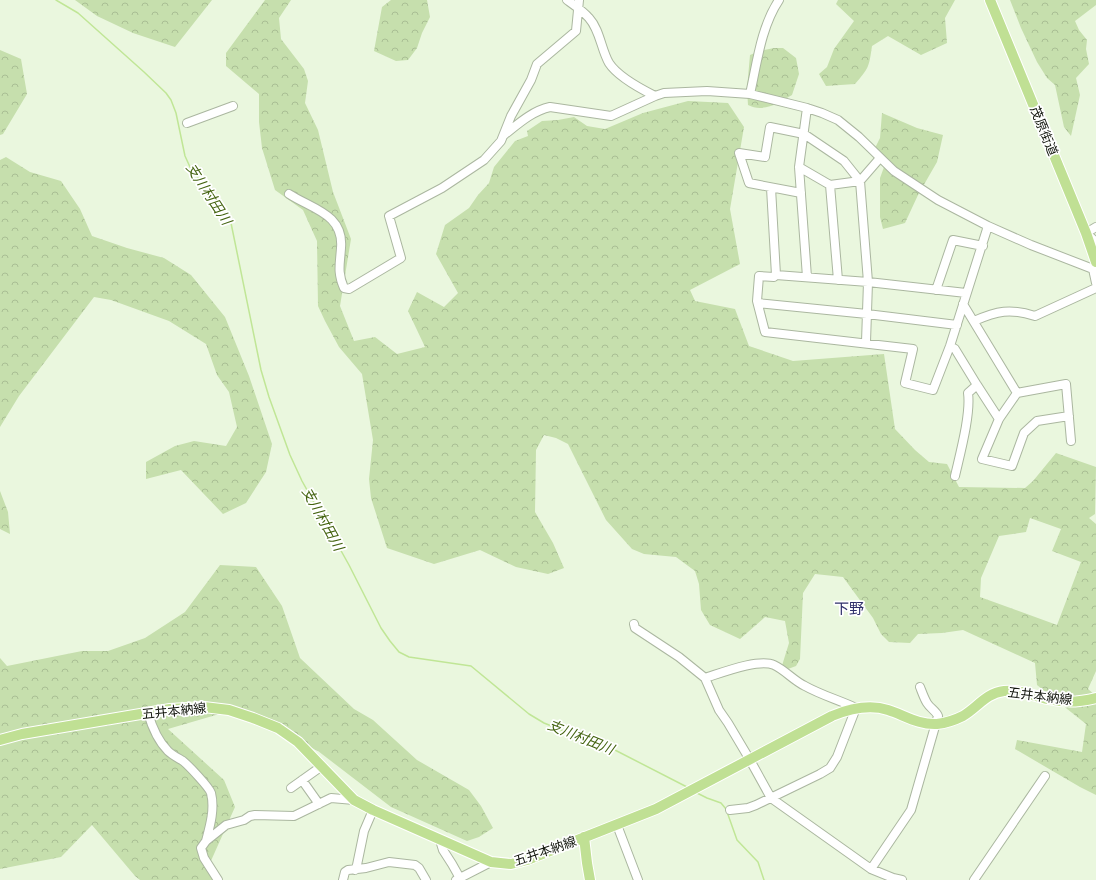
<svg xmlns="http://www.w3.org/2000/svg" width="1096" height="880" viewBox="0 0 1096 880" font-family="'Roboto Serif','Noto Sans JP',serif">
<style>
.forest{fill:url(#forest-crowns);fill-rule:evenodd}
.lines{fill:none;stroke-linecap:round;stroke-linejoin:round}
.stream{stroke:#c0e696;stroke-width:1.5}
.minor-casing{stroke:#abb7a0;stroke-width:10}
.major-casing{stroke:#fff;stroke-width:12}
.minor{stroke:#fff;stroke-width:8}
.major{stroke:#c0e094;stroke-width:10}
.labels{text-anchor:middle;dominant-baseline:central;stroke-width:3.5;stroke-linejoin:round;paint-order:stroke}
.street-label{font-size:13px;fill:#11150c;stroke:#fff}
.water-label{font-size:14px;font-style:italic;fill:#43630f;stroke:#fff}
.quarter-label{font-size:15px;fill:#2f2f6a;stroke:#fff}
</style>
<defs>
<pattern id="forest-crowns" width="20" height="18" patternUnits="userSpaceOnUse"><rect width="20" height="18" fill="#c6dfad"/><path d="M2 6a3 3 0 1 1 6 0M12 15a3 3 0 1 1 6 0" fill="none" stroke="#a9be94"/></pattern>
</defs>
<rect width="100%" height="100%" fill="#eaf7de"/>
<path class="forest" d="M75 0H212L175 47 133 33 97 16Z
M265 0H291L279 18 281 39 304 69 308 81 305 103 318 130 333 192 351 239 340 306 354 341 375 337 397 354 425 347 408 311 417 292 444 307 458 293 436 254 445 225 469 208 478 195 489 183 494 167 515 141 528 136 527 131 542 121 558 120 574 117 587 126 605 129 643 113 688 101 728 103 744 127 730 209 740 264 690 290 695 301 735 309 749 346 793 361 884 354 895 429 915 450 929 462 947 464 959 487 1025 488 1033 481 1056 453 1096 467 1095 514 1089 518 1096 524V671L1088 689 1096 696V795L1080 787 1015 749 1017 740 1082 752 1086 724 1037 685 1035 663 963 630 942 633 918 634 910 643 889 642 881 634 873 618 843 577 815 574 803 593 800 659 796 666 780 672 789 643 785 621 765 617 740 639 710 625 701 610 699 584 695 571 676 557 644 554 632 549 606 520 568 444 556 438 544 435 536 450 535 512 553 543 564 568 548 574 516 567 480 550 434 564 387 548 371 498 369 479 373 440 362 374 339 347 325 321 318 306 317 241 303 210 275 190 262 148 259 122V94L226 66V53ZM1030 518 1061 529 1052 551 1081 562 1057 625 980 597 981 578 999 536 1026 532Z
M391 0H427L430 17 422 33 417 48 408 60 396 61 374 51 382 7Z
M838 0H955L945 18 947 43 921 55 888 36 872 46C869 67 869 68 855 84L826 86 819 74 827 67 834 49 854 21 836 4Z
M1010 0H1096V5L1075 21 1079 30 1087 40 1086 49 1089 64 1076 78 1080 95 1071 136 1064 127 1055 85 1047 78 1037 62 1021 28Z
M774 48H783L796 58 799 74 792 95C779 103 763 113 748 105L747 89 750 55 760 51Z
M0 50 21 59 27 94 3 134 0 135Z
M882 113 917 128 943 135 937 162 918 195 905 223 883 229 880 217V178L887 159 875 148 880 138Z
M6 157 30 172 61 181 80 209 92 236 127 248 164 258 191 275 225 317 249 376 272 444 266 472 246 503 223 514 181 470 146 479V462L175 446 194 441 226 446 237 427 229 392 217 375 206 344 169 321 111 300 94 297 19 396 0 427V160Z
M0 491 8 512 10 534 0 529Z
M220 565 256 567 282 606 300 658 354 709 373 720 417 760 469 790 481 806 493 828 479 837 467 841 391 807 318 751 233 710 168 729 224 780 235 807 210 863 220 880H140L135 876 92 825 61 857 0 869V658L7 666 82 651H108L145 638 185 612Z"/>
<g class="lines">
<path class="stream" d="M56 0 78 13 144 72 166 93 171 100 176 113 185 156 190 167 227 215 231 223 261 370 269 397 290 455 302 481 349 565 381 628 390 641 399 652 409 657 471 666 529 714 544 723 569 733 611 748 687 787
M695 792 707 798 721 803 726 809 737 840 758 862 764 880"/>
<g class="minor-casing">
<path id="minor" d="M567 0C574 5 583 11 589 18 600 30 601 49 609 63 618 77 641 89 655 96
M750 94C757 63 761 27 779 0
M187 123 233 106
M504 135C518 124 532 111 550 107L611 116 655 96 664 93 707 91 750 94 807 108 822 113 838 120 859 137 894 171 938 200 988 226 1031 245 1093 269
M799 167 830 185 860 181 880 158
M830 185 838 280
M771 188 776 275
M801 193 749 183 739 153 765 157 770 127 804 134 844 161 860 181 868 282 866 342
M289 194C312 209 344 214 341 248 340 264 337 272 344 288L349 289 401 258 389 216 442 188 484 160 501 141 511 116 531 80 537 64 576 31 579 0
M1096 227 1086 233 1096 242
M1096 267 1093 269 1096 283
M807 277 799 167 807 108
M936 290 953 240 983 246
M966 293 868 282 776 275 774 277 759 276 757 301 765 332 913 349 905 383 933 390 950 346 988 226
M758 303 867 314 957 325
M963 304 1017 393
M974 321C997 311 1010 308 1035 316L1096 288
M950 346 955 349 977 385 999 419
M1069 416 1037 421 1024 433 1012 466 982 459 999 419 1017 393 1066 384 1071 441
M955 476C960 454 971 414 968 393L977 385
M634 624 635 628 679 657 705 678 719 710 728 723 750 760 771 798 871 869 893 878 902 880
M705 678C721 673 759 658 774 665 785 670 794 681 805 686 821 695 839 700 856 708L837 757 830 768 820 774 756 805 748 808 730 810
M148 713C152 727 157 740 168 751 172 755 178 758 183 761 189 766 209 787 211 793 215 809 210 826 206 841
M302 780 319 804
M291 788 322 766
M617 825 638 880
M440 840 443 850 452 864 461 880
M871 869 911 810 938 716C936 711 930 708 927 703 924 698 922 692 920 687
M355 870 357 865 364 831 373 810
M218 880 204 858 201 848 206 841 226 825 244 820 250 816 255 815 294 816 331 798 354 800
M343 880 345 872 348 870 366 868 389 862 415 865 419 868 426 880
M456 880 491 862
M974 880 1045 776"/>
</g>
<g class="major-casing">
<path id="major" d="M990 0 1086 233 1096 262
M0 740 22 734 170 709 204 707 229 710 253 718 278 728 298 742 354 800 373 810 491 862 511 864 527 860 656 809 832 716C849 709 869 704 888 710 904 715 918 725 937 724 946 723 955 720 963 716 977 708 986 693 1004 691 1019 689 1033 696 1048 699 1064 703 1080 702 1096 698
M584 837 587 863 590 880"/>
</g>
<use href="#minor" class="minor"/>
<use href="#major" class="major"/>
</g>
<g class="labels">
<g class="street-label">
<text transform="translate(1044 131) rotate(68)">茂原街道</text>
<text transform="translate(1040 696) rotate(7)">五井本納線</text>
<text transform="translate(174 711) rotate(-6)">五井本納線</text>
<text transform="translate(545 851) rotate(-19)">五井本納線</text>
</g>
<g class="water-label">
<text transform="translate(209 194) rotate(57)">支川村田川</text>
<text transform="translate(323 519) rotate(61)">支川村田川</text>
<text transform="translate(581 737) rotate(22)">支川村田川</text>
</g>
<g class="quarter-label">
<text x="849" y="609">下野</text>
</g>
</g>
</svg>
